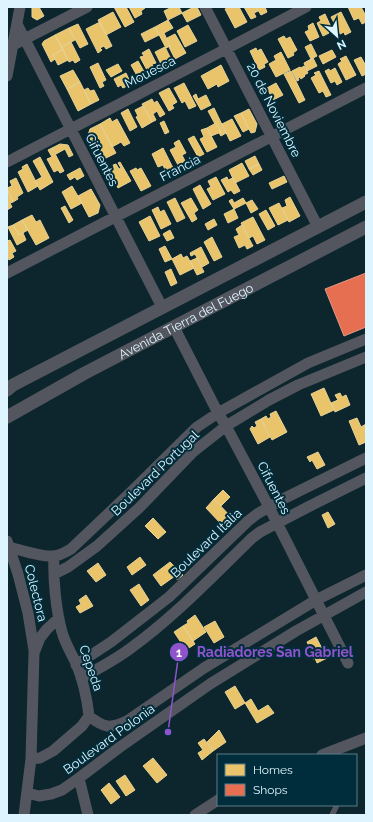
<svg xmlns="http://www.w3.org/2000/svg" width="373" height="822" viewBox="0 0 373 822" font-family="Raleway,sans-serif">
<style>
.homes{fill:#e9c46a;stroke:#e6d296}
.shops{fill:#e76f51;stroke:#e49785}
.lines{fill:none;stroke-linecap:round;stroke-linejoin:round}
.service{stroke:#53565e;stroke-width:5.5}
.minor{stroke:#53565e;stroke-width:11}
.tertiary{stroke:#53565e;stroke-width:13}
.labels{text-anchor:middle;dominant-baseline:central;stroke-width:4;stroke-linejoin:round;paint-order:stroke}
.street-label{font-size:13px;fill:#def4fe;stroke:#002d3b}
.leader{fill:none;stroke:#8f54cc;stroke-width:1.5}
.callout-dot{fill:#8f54cc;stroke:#002d3b;stroke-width:1.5}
.mark-label{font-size:12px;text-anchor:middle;font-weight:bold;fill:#fff}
.callout-label{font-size:14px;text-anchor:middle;font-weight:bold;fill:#8f54cc;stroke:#002d3b;stroke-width:4;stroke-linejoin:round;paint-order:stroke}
</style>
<rect width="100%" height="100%" fill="#0d262e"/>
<path class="homes" d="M32 7H39L44 16 37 20 32 17Z
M114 7H126L134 22 125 27Z
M129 7H145V8L141 11 142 14 135 18Z
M172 7H179L182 13 168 20 164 11Z
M194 7H197L201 15 187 22 182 13Z
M229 7H239L247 22 235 28 225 9Z
M244 7H256L258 11 254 13 256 17 251 19Z
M256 7H265L267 12 261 15Z
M348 7H361L366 16V22L362 24 359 18 354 20Z
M113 12 121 27 106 35 98 20Z
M341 12 351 32 345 35 344 32 340 34 331 17Z
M325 14 331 27 327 29 329 33 323 36 317 23 321 21 319 17Z
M168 20 173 28 164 33 170 46 166 48 155 27Z
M100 22 112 46 106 49 104 46 100 48 102 50 98 53 86 29Z
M313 23 319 37 310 41 305 32 309 30 308 26Z
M78 24 88 44 80 48 69 28Z
M188 25 197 41 185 47 177 31Z
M155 27 159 35 145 42 141 34Z
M69 28 75 40 61 47 55 35Z
M175 34 186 53 175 59 169 47 170 46 167 38Z
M55 35 63 49 53 55 55 59 51 62 42 44 44 41Z
M284 36 286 39 290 37 297 50 293 53 294 55 288 58 278 39Z
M71 42 80 60 75 63 73 60 69 62 61 47Z
M311 44 317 56 311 59 305 47Z
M165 47 173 63 163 68 155 52Z
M256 48 257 51 261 49 268 62 264 64 265 67 259 70 250 51Z
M63 49 68 60 58 65 53 55Z
M149 49 156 63 152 64 154 69 148 72 140 57 144 56 142 53Z
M332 50 336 57 323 64 319 56Z
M281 52 290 70 276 77 269 64 276 60 274 56Z
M346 56 356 75 346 80 338 64 342 61 340 59Z
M361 57 366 66V74L362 76 354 60Z
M313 58 317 66 307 71 304 63Z
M138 61 147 77 140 81 131 65Z
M98 63 106 80 102 82 104 86 100 88 90 67Z
M118 64 122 71 111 77 106 70Z
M221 65 229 81 218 87 217 84 208 89 201 76Z
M304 66 308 73 304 75 305 76 301 79 300 77 298 78 299 80 297 81 292 71 300 67 301 68Z
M335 68 342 82 337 85 335 81 331 83 325 71 329 69 330 71Z
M73 70 80 82 67 89 60 76Z
M291 71 305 100 299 103 284 74Z
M319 71 331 95 326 97 323 91 319 93 311 78 316 75 314 73Z
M126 73 131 84 123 88 121 85 118 87 114 79Z
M80 82 91 104 78 111 67 89Z
M184 83 196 106 189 109 185 101 182 103 174 88Z
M276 83 283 95 273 100 267 88Z
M88 88 90 91 94 90 99 100 91 104 84 90Z
M169 88 177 102 172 105 174 108 169 111 159 93Z
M196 94 198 99 206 95 211 105 201 110 193 96Z
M152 99 154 103 157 101 165 114 160 117 157 111 153 114 156 120 152 122 142 104Z
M143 106 152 122 142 128 136 117 138 116 135 110Z
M214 108 226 133 221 136 219 133 221 132 216 123 215 124 208 111Z
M128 109 137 127 130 131 121 113Z
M249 109 257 124 255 132 251 133 241 113Z
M241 113 249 129 243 132 234 116Z
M110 118 112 122 117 119 130 143 124 146 121 142 112 147 100 124Z
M232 119 241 136 230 141 222 124Z
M164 121 169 132 165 134 160 123Z
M216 123 221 132 211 136 207 128Z
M100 124 116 153 104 159 100 150 97 151 88 135 90 129Z
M207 128 217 147 207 152 200 139 204 137 201 130Z
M194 136 204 154 198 157 188 139Z
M179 140 186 153 182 155 185 161 178 165 170 150 176 147 174 143Z
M60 144 68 145 73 155 69 157 65 149 56 154 52 148Z
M52 148 64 171 60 173 58 170 54 172 47 159 52 157 48 150Z
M163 148 173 168 166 172 163 165 158 167 152 154Z
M255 156 259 164 249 169 245 161Z
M40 157 53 182 40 190 35 181 42 177 33 161Z
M120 162 131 181 118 188 109 170 114 167 113 165 116 164 119 169 121 168 118 163Z
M242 163 249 176 235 183 229 170Z
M27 164 38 186 28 192 18 172 23 169 22 167Z
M259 164 262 170 253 175 249 169Z
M80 168 84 176 77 180 75 177 70 180 67 175Z
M136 168 137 170 141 168 151 186 141 191 130 171Z
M284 176 287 182 272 189 269 183Z
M216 177 225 194 213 200 207 189 211 187 208 181Z
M227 177 228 180 233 178 240 191 234 194 231 190 228 192 221 180Z
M16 178 23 193 17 197 18 199 13 202 7 188 12 186 10 181Z
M200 185 211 204 203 209 193 189Z
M72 186 82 203 71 209 62 192Z
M7 189 13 202 10 203 12 207 7 210Z
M91 189 100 205 98 213 89 217 78 196Z
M290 197 300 216 289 222 282 208 287 206 285 200Z
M175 198 185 218 177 222 167 202Z
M191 198 198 210 194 213 197 219 192 222 181 203Z
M243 198 246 203 234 209 229 201 232 199 234 203Z
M252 200 258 209 251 213 246 203Z
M279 203 288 220 278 225 269 208Z
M65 206 73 220 69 223 61 208Z
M158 207 160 212 164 210 171 224 161 229 152 210Z
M234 209 238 218 228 223 224 214Z
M266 210 275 226 268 230 259 214Z
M32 215 36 222 40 220 49 238 36 245 22 220Z
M150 216 160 236 149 241 139 222Z
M253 217 265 240 257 244 253 236 249 238 241 223Z
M214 219 217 225 208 230 205 224Z
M22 220 28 230 19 235 13 225Z
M13 225 19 235 23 233 26 240 17 245 8 227Z
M242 225 253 246 247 249 245 245 239 248 234 237 239 235 236 229Z
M170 230 174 238 167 241 163 234Z
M212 237 222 257 214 261 204 242Z
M10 240 16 251 12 253 14 257 9 260 7 256V241Z
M165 246 172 259 165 262 159 249Z
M201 247 209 263 202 267 195 254 191 256 190 253Z
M181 254 183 258 187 256 194 268 180 275 172 259Z
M197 258 204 272 197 275 190 261Z
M171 269 177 283 171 286 165 272Z
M324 388 334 410 321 416 311 394Z
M340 393 342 397 346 395 350 405 335 412 331 403 338 400 335 395Z
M276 411 287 432 272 440 261 419 266 416 268 419 271 417 270 414Z
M357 418 361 427 366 424V442L359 445 349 421Z
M261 419 270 437 258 444 250 429 252 426 254 428 257 426 255 422Z
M318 452 325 465 317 469 312 460 310 462 307 457Z
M223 490 230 497 221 506 214 499Z
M214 499 233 519 224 527 206 508Z
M328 512 335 524 328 528 322 515Z
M153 518 166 532 158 539 145 526Z
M140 557 146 565 132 575 127 567Z
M170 562 183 575 177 580 175 576 161 586 153 575Z
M98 563 106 575 96 582 87 571Z
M139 584 149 600 141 606 130 590Z
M86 595 93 606 80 613 76 607 81 604 79 600Z
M195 615 206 632 193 641 183 626 188 623 187 621Z
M215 621 224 637 214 643 204 627Z
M183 626 195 644 186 650 174 632Z
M316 637 327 658 317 663 315 658 313 659 309 651 311 650 307 642Z
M235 686 245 703 235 709 225 692Z
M251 699 258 711 268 705 274 713 257 723 245 703Z
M219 730 226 742 213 751 207 742Z
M204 739 213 751 202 760 198 753 203 750 198 743Z
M153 758 167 775 157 783 143 766Z
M125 775 135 790 126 796 116 781Z
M109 783 120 797 111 804 101 790Z"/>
<path class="shops" d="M366 273V327L344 336 325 289Z"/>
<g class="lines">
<path class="service" d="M332 815 336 807V805"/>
<path class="minor" d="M205 7 318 227
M17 24 162 307
M13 45 87 7
M7 76 20 7
M7 162C106 110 207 60 306 7
M7 273 115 217 366 88
M174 327 218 413 226 426 269 507 348 663
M7 541 18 574 28 613 34 650
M9 547C21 550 41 557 53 556 59 556 66 552 71 549L130 493 197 427 218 413 308 363 366 339
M54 574 68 567 97 546 139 508 193 452 226 426 269 400 298 385 366 357
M76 665 111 642 169 597 248 521 257 514 285 498 366 458
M81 678C98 669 115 660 131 648 175 616 213 576 252 538L260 532 306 508 366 478
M89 716C104 728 110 729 127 721L204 668 316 600 366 575
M322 755 366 738
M31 759 40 758 53 751 82 726 89 716C87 698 83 680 76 663 71 653 65 643 62 632 56 610 53 580 54 556
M79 778 88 815
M27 793 39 796 51 794 62 790 79 778 120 747 210 684 296 631 366 592
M24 815 31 759 34 653 40 638 47 629 59 618
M195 815 218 800"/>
<g class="tertiary">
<path d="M7 390 13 385 366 202"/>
<path id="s1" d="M7 417 85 373 366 227"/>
</g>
</g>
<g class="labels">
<g class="street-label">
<text transform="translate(150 72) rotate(-27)">Mouesca</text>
<text transform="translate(274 110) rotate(63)">20 de Noviembre</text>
<text transform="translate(102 160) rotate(63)">Cifuentes</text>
<text transform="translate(180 168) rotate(-27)">Francia</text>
<text stroke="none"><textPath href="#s1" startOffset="203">Avenida Tierra del Fuego</textPath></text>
<text transform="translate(155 473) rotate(-44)">Boulevard Portugal</text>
<text transform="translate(274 488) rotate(63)">Cifuentes</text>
<text transform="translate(206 543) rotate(-44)">Boulevard Italia</text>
<text transform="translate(36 593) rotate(76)">Colectora</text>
<text transform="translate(91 668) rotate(71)">Cepeda</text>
<text transform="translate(109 739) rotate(-36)">Boulevard Polonia</text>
</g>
</g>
<path class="leader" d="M168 732L179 652"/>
<g class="callout-dot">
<circle cx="168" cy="732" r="4"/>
<circle cx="179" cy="652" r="10"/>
</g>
<g class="mark-label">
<text x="179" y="657">1</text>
</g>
<g class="callout-label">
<text x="275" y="657">Radiadores San Gabriel</text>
</g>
<rect width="373" height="822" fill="none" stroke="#def4fe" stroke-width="16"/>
<rect x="217" y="754" width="140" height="52" fill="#002d3b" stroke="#597d89"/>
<rect x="225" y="764" width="20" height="12" fill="#e9c46a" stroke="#597d89"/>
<text x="253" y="774" font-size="12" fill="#def4fe">Homes</text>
<rect x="225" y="784" width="20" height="12" fill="#e76f51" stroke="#597d89"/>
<text x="253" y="794" font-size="12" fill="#def4fe">Shops</text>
<g transform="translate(337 36) rotate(153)" stroke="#002d3b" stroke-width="3" paint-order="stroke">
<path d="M0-3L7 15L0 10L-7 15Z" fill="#def4fe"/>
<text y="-6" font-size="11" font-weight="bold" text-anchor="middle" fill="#def4fe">N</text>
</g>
</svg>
